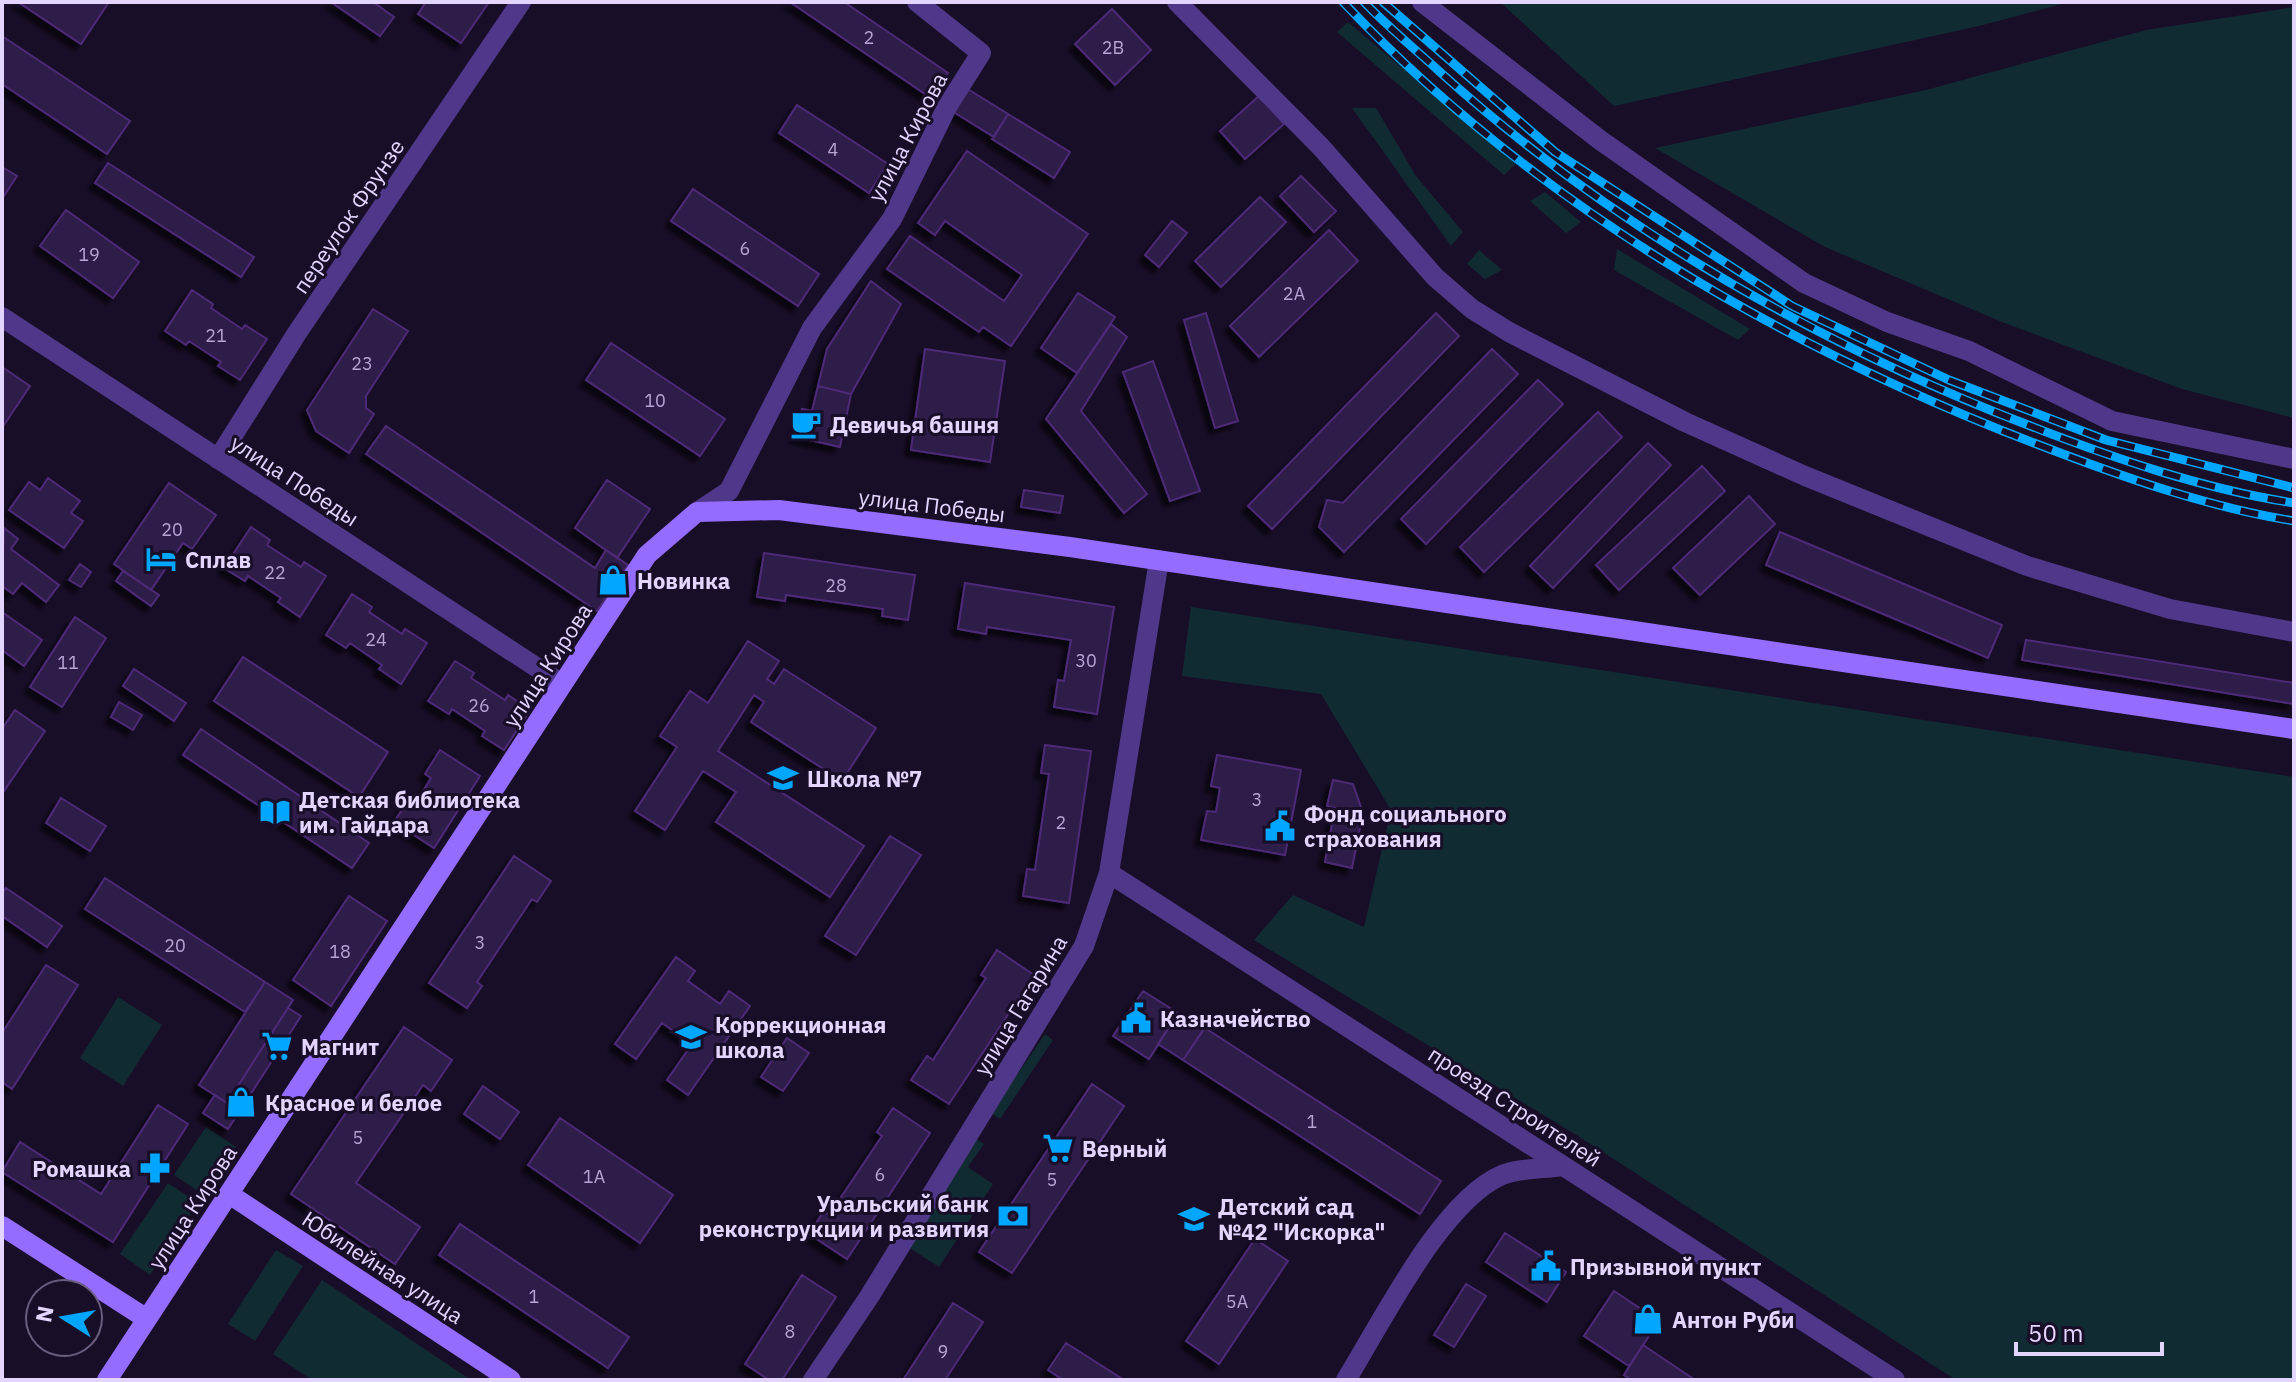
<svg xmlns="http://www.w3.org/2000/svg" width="2296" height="1382" viewBox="0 0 2296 1382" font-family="'IBM Plex Sans',sans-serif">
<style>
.green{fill:#112b32}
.building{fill:#2f1a4a;stroke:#4d2b77;stroke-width:2;filter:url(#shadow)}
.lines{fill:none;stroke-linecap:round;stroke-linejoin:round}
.street{stroke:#4f3889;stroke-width:20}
.secondary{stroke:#946cff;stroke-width:20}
.rail-casing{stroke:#01a7ff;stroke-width:9}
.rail{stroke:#190e28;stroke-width:6;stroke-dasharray:18;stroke-linecap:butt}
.labels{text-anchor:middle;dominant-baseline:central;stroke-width:6;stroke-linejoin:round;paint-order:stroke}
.number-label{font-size:18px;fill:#b7a6d2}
.street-label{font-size:22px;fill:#e4d5ff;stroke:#190e28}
.poi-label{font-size:22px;font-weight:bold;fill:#e4d5ff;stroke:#190e28;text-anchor:start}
</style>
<defs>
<filter id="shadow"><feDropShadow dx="-6" dy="6" stdDeviation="2" flood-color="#0009"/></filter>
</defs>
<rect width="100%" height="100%" fill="#190e28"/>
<path class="green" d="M1500 2H2070L1979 26 1614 106Z
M2294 7V418L2182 389 2002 322 1825 247 1655 148 1926 90 2146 30Z
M1348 22 1516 164 1504 175 1337 32Z
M1352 108H1376L1416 176 1463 232 1451 246Z
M1545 192 1581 222 1566 233 1530 201Z
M1617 249 1750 329 1738 340 1614 270Z
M1479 250 1502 270 1485 279 1467 264Z
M1191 607 2294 777V1380H1956L1578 1136 1254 940 1293 895 1364 927 1391 810 1321 694 1182 676Z
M118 997 162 1025 123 1086 80 1058Z
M1045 1034 1053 1040 1000 1119 991 1113Z
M206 1127 236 1147 204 1195 174 1175Z
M975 1138 984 1144 968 1167 993 1184 939 1267 905 1245Z
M168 1183 198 1203 150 1275 120 1254Z
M276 1250 303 1266 255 1341 228 1324Z
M322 1280 471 1380H312L273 1354Z"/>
<path class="building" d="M18 2H109L81 44Z
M331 2H373L394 17 380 36Z
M426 2H489L461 43 418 14Z
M790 2H844L948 73 931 98Z
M1112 9 1151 50 1115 85 1075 44Z
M2 36 130 121 107 154 2 84Z
M966 88 1008 114 994 137 952 111Z
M1259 96 1284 124 1245 159 1220 131Z
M797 105 888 164 869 193 779 133Z
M1008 114 1070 152 1054 178 992 139Z
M967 151 1088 234 1011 346 983 327 979 332 887 269 910 236 1004 301 1022 275 945 221 935 235 918 223Z
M108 163 254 257 241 277 95 183Z
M2 167 17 176 2 199Z
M1301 176 1336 211 1314 232 1280 196Z
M693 189 819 274 798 306 671 221Z
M1260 197 1286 222 1221 287 1195 261Z
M66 210 139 262 113 298 40 246Z
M1172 221 1187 233 1159 267 1145 255Z
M1329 230 1358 261 1259 357 1230 326Z
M871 281 901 304 851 394 818 386 827 349Z
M192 290 213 304 211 308 242 329 245 325 267 339 240 380 218 366 221 362 189 341 186 345 165 331Z
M1078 293 1115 317 1077 373 1041 348Z
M373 309 408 331 366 396V408L374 414 349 453 316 431 307 410Z
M1206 313 1238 421 1215 428 1184 320Z
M1436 313 1459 336 1272 529 1248 506Z
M1111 324 1127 337 1081 411 1147 494 1124 513 1046 419Z
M611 343 725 419 700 456 586 380Z
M925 349 1005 361 990 462 911 450Z
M1492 349 1518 374 1344 552 1319 527 1327 500 1343 503Z
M1153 361 1200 491 1170 501 1123 372Z
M2 367 30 386 2 428Z
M1538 380 1563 404 1426 544 1401 519Z
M818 386 851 394 840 447 796 437 802 409 812 411Z
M1598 412 1622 437 1484 572 1460 547Z
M386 426 595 568 606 550 628 565 597 611 366 454Z
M1648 443 1671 465 1553 588 1530 566Z
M1702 466 1725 491 1619 590 1596 565Z
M48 478 80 501 71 513 83 521 64 548 9 510 29 482 40 490Z
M607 480 650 509 617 558 575 528Z
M169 483 216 515 192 549 183 543 151 590 114 564Z
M1024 490 1063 496 1060 513 1021 507Z
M1749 496 1775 524 1700 595 1673 568Z
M251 527 270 540 267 545 301 567 304 562 326 576 300 617 278 602 281 598 248 576 245 581 224 568Z
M4 528 18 539 11 549 59 585 46 602 22 583 13 594 2 586Z
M1780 532 2002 625 1988 658 1766 565Z
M764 553 915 575 908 620 882 616 883 609 786 595 785 601 757 597Z
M80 564 91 572 81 587 69 580Z
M123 571 159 595 151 606 116 581Z
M965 583 1114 607 1097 714 1054 707 1058 680 1064 681 1071 640 987 627 986 634 958 629Z
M352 594 372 607 369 612 402 634 405 629 427 643 401 684 379 669 382 665 350 643 346 648 326 635Z
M2 612 42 640 24 666 2 650Z
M75 617 106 638 62 707 30 687Z
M2026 640 2294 683V704L2022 660Z
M748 641 779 661 767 679 774 684 784 669 876 728 842 781 751 722 764 702 754 695 718 751 864 846 830 897 716 822 736 792 703 771 665 830 635 811 677 747 660 736 690 691 708 703Z
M243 657 388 752 359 797 214 701Z
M455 661 474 673 471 678 505 700 508 695 530 710 504 750 482 736 485 731 452 709 449 714 428 701Z
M134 669 186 703 174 721 123 686Z
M119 702 142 715 133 730 111 717Z
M15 710 45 731 2 794V729Z
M201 729 369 843 352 868 183 755Z
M1045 745 1091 751 1069 903 1023 896 1027 869 1035 870 1049 774 1041 773Z
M440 750 480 776 434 848 394 822 409 799 416 803 431 778 425 774Z
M1217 755 1301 770 1285 855 1201 840 1207 811 1216 812 1220 788 1211 786Z
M1333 780 1353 784 1363 813 1352 868 1325 862 1335 808 1327 806Z
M61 798 106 826 90 851 46 823Z
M890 836 921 855 856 955 825 936Z
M514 856 551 881 537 902 532 899 477 982 482 986 467 1008 429 983Z
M105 878 265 982 245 1012 85 909Z
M6 888 62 926 47 947 2 916V894Z
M349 896 387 921 331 1006 293 980Z
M997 950 1034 975 949 1104 911 1080 927 1056 933 1060 986 978 981 975Z
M676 957 695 971 688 981 720 1004 729 991 750 1006 688 1095 667 1080 692 1044 662 1023 636 1059 615 1044Z
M46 965 78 985 12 1089 2 1082V1033Z
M265 982 293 1000 227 1103 199 1085Z
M1143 991 1178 1013 1149 1059 1113 1036Z
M288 1008 301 1016 228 1129 203 1113 215 1095 227 1103Z
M1178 1013 1203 1030 1183 1060 1158 1044Z
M404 1027 452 1060 431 1091 423 1085 356 1183 420 1227 395 1264 291 1194Z
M1205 1028 1441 1181 1420 1214 1183 1060Z
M787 1038 809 1053 783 1091 761 1077Z
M1092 1084 1124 1106 1012 1273 979 1252Z
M483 1086 519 1112 500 1139 464 1114Z
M158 1105 188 1124 113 1242 2 1172 20 1142 101 1194Z
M893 1108 930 1133 847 1259 809 1234 824 1211 829 1215 882 1136 877 1132Z
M560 1118 673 1195 640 1243 528 1165Z
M460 1224 629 1337 608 1368 439 1255Z
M1505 1233 1566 1272 1547 1302 1486 1262Z
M1255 1239 1288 1261 1219 1364 1186 1341Z
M802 1275 836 1297 782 1380H769L745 1364Z
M1466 1284 1486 1296 1454 1347 1434 1335Z
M1614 1291 1659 1321 1629 1366 1584 1336Z
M953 1303 983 1322 945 1380H903Z
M1066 1343 1124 1380H1063L1048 1370Z
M1643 1345 1695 1380H1631L1624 1375Z"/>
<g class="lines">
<path class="street" d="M1177 2 1321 147 1435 277 1472 309 1509 332 1685 422 1805 476 2027 566 2170 609 2294 632
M1422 2 1600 140 1804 283 1887 322 1969 351 2112 421 2294 459
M2 317 562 684
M218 459 297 333 521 2
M697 512 729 491 812 328 892 219 947 107 981 53 917 2
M1109 873 1895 1380
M813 1380 869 1297 1084 946 1109 873 1159 560
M1346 1380C1381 1324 1441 1201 1502 1175 1519 1168 1544 1169 1563 1166"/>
<path class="secondary" d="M229 1194 511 1380
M2 1226 147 1319
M107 1380 647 555 697 512 779 510 1070 547 2294 729"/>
<g class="rail-casing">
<path id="rail" d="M1343 2C1532 202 1780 346 2034 443 2117 475 2206 507 2294 521
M1364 2C1388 27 1415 49 1440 72 1611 226 1813 342 2028 425 2113 458 2203 489 2294 503
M1383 2 1555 152 1792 306 1949 380 2106 440 2294 488"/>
</g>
<use href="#rail" class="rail"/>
</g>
<defs>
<g id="cafe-bare" transform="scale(2.4)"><path d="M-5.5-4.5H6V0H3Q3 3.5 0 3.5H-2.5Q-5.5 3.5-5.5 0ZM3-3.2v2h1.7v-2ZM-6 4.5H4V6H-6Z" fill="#01a7ff" stroke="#190e28" stroke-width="2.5" paint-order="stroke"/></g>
<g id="hotel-bare" transform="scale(2.4)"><path d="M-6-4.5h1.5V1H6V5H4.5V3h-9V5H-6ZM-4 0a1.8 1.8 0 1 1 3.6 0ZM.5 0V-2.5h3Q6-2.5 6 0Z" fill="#01a7ff" stroke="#190e28" stroke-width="2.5" paint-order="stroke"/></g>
<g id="shop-bare" transform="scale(2.4)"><path d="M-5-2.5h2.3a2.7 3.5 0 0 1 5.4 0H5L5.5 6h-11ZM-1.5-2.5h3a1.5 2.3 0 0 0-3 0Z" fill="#01a7ff" stroke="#190e28" stroke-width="2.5" paint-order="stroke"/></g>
<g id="school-bare" transform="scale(2.4)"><path d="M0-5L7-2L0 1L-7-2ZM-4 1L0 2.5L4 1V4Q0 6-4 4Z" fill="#01a7ff" stroke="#190e28" stroke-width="2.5" paint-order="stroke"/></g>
<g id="library-bare" transform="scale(2.4)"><path d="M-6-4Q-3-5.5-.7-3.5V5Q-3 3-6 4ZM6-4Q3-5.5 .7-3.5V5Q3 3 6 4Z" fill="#01a7ff" stroke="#190e28" stroke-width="2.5" paint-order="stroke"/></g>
<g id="civic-bare" transform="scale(2.4)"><path d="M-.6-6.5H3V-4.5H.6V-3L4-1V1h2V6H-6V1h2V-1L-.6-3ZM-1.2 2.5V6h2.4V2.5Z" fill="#01a7ff" stroke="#190e28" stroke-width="2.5" paint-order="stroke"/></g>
<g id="supermarket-bare" transform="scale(2.4)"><path d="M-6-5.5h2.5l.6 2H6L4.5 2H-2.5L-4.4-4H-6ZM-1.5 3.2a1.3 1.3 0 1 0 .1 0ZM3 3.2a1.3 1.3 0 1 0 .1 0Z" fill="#01a7ff" stroke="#190e28" stroke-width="2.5" paint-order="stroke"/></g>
<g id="pharmacy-bare" transform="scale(2.4)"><path d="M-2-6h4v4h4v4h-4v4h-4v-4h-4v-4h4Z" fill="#01a7ff" stroke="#190e28" stroke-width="2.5" paint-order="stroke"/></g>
<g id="bank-bare" transform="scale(2.4)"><path d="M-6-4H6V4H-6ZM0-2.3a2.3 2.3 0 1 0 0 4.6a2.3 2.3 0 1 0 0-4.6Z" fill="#01a7ff" stroke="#190e28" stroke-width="2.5" paint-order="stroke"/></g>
</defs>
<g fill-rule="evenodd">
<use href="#cafe-bare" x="806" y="424"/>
<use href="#hotel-bare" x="161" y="559"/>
<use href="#shop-bare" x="613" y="580"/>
<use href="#school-bare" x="783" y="778"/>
<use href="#library-bare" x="275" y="812"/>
<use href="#civic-bare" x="1280" y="826"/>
<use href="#civic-bare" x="1136" y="1018"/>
<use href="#school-bare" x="691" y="1037"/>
<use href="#supermarket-bare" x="277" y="1046"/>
<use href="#shop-bare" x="241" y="1102"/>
<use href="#supermarket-bare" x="1058" y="1148"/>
<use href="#pharmacy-bare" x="155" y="1168"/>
<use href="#bank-bare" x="1013" y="1216"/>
<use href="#school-bare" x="1194" y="1219"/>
<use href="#civic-bare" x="1546" y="1266"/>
<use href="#shop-bare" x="1648" y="1319"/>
</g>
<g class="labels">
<g class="number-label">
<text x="869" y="37">2</text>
<text x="1113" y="47">2В</text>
<text x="833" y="149">4</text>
<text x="745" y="248">6</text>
<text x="89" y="254">19</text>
<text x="1294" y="293">2А</text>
<text x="216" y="335">21</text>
<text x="362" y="363">23</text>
<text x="655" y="400">10</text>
<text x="172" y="529">20</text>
<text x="275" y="572">22</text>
<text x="836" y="585">28</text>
<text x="376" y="639">24</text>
<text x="1086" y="660">30</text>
<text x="68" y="662">11</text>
<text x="479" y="705">26</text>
<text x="1257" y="799">3</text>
<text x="1061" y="822">2</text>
<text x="480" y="942">3</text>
<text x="175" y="945">20</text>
<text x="340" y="951">18</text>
<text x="1312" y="1121">1</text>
<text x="358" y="1137">5</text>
<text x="880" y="1174">6</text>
<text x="594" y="1176">1А</text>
<text x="1052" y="1179">5</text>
<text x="534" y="1296">1</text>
<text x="1237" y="1301">5А</text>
<text x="790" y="1331">8</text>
<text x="943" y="1351">9</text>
</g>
<g class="street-label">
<text transform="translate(907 137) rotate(-62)">улица Кирова</text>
<text transform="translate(348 216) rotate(-56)">переулок Фрунзе</text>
<text transform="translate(295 480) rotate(33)">улица Победы</text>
<text transform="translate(932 505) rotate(7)">улица Победы</text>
<text transform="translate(547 665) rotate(-57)">улица Кирова</text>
<text transform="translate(1020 1005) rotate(-59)">улица Гагарина</text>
<text transform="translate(1515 1106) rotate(33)">проезд Строителей</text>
<text transform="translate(192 1207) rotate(-57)">улица Кирова</text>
<text transform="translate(383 1267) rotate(33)">Юбилейная улица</text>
</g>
<g class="poi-label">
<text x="830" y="424">Девичья башня</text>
<text x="185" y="559">Сплав</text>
<text x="637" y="580">Новинка</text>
<text x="807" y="778">Школа №7</text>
<text x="299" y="799">Детская библиотека<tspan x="299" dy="25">им. Гайдара</tspan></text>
<text x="1304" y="813">Фонд социального<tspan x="1304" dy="25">страхования</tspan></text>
<text x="1160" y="1018">Казначейство</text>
<text x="715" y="1024">Коррекционная<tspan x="715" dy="25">школа</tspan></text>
<text x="301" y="1046">Магнит</text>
<text x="265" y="1102">Красное и белое</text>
<text x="1082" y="1148">Верный</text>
<text x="131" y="1168" text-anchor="end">Ромашка</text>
<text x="989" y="1203" text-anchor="end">Уральский банк<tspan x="989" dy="25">реконструкции и развития</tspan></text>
<text x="1218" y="1206">Детский сад<tspan x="1218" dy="25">№42 "Искорка"</tspan></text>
<text x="1570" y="1266">Призывной пункт</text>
<text x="1672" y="1319">Антон Руби</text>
</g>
</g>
<rect width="2296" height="1382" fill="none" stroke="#e4d5ff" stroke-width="8"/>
<g transform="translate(64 1318) rotate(281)"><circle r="38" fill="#190e28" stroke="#6a5e7e" stroke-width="2"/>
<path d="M0-6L14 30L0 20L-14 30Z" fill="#01a7ff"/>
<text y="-12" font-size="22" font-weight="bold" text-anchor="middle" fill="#e4d5ff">N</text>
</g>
<path d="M2016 1342v12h146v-12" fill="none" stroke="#e4d5ff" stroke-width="4"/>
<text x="2028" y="1342" font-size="24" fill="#e4d5ff" stroke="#190e28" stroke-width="6" paint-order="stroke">50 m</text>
</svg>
